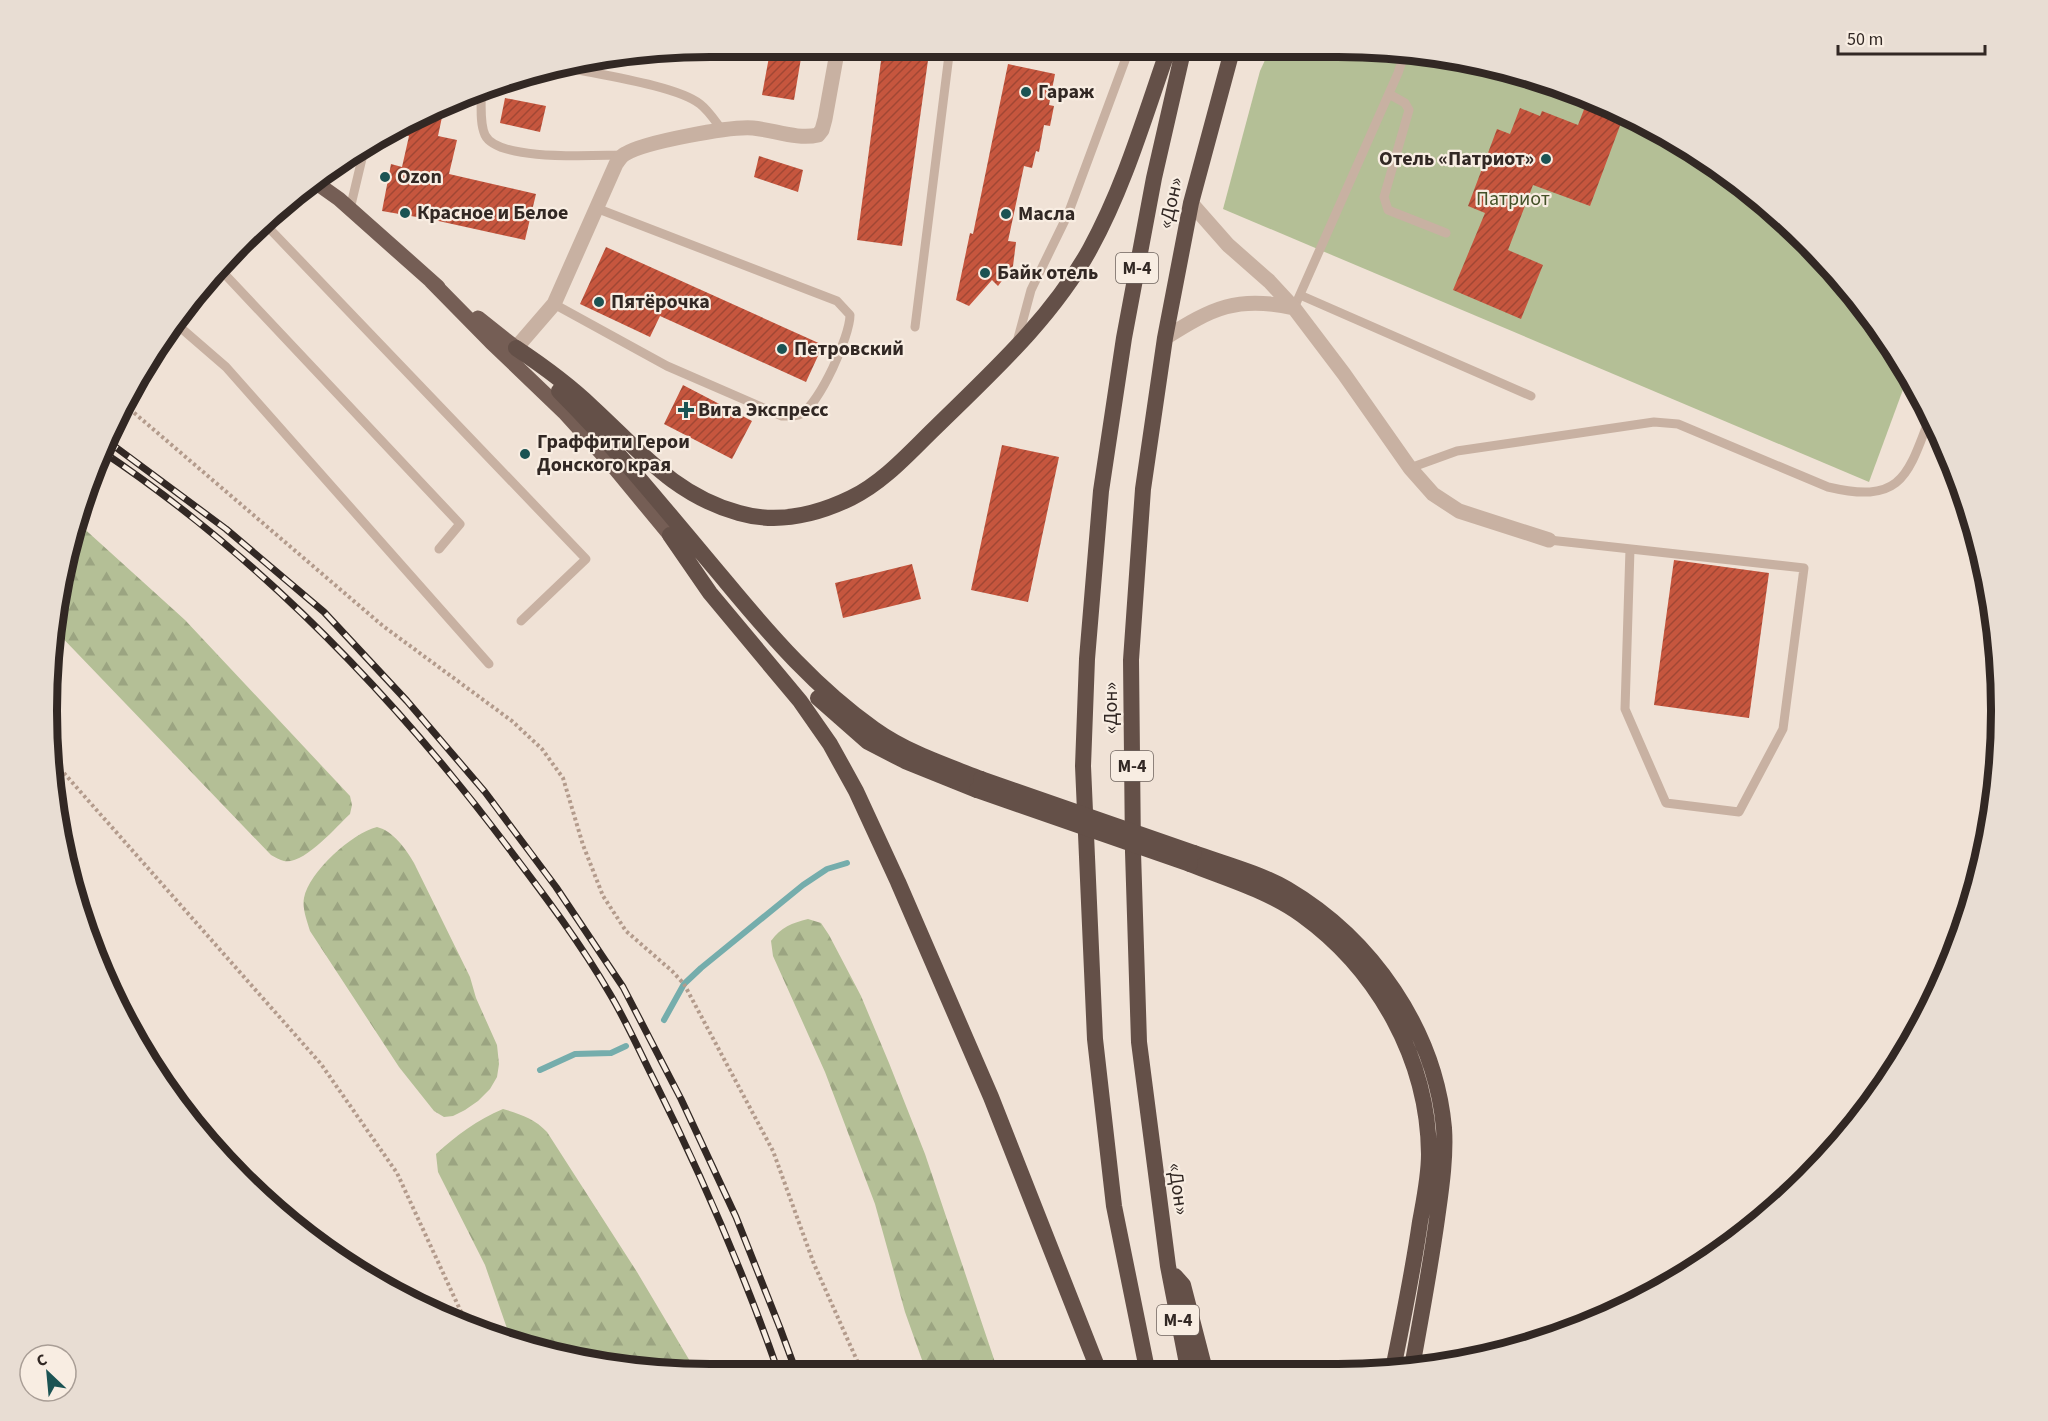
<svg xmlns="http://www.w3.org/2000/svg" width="2048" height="1421" viewBox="0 0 2048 1421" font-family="'Source Sans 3',sans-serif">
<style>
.green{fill:#b4bf96}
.forest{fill:url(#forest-firs)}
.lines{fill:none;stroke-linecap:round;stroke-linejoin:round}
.stream{stroke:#75adac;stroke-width:6}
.building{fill:url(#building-hatch)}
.path{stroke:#b39b8c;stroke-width:4;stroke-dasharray:3 3;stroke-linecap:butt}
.service{stroke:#c8b1a2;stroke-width:9}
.minor{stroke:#c8b1a2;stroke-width:15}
.primary{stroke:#755e55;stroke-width:15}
.trunk{stroke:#645048;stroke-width:16}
.rail-casing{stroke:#322824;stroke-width:7}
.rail{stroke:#f8ede2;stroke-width:4.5;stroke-dasharray:14;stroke-linecap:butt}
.trunk-bridge{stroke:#645048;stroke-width:16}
.poi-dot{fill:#1b5353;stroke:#f8ede2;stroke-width:2}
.labels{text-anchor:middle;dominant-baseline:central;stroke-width:4.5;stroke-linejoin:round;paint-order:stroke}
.shield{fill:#f8ede2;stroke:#6d635d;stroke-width:1.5}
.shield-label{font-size:18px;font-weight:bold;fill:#322824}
.poi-label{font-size:20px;font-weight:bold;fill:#322824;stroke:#f8ede2;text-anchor:start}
.park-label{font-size:20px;fill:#445128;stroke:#f8ede2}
.street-label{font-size:20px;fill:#322824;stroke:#f8ede2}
.rim{fill:none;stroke:#322824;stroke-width:8}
</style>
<defs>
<pattern id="forest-firs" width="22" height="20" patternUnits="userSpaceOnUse" patternTransform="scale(1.5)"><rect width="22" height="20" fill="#b4bf96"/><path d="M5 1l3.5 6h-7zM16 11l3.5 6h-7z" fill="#9ba481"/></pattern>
<pattern id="building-hatch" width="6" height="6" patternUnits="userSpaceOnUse" patternTransform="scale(1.5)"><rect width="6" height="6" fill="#c6563e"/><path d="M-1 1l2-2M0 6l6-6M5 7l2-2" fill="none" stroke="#a14734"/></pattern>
</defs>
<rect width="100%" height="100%" fill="#f0e2d6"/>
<path class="green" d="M1271 47H1338L1467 59 1551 82 1669 135 1807 241 1890 342 1908 376 1869 482 1223 209 1260 71Z"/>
<path class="forest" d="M79 524 185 620 350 796 352 805 350 814C336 827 304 865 284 861 280 860 275 857 271 855L52 627Z
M377 827C393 831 406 849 414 863L470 977 476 998 497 1045 499 1064 497 1077 490 1089 478 1101 465 1110 453 1116 444 1117 434 1111 399 1067 310 931C307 921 302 908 304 898 309 872 352 833 377 827Z
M808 919 821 923 829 935 861 996 889 1063 925 1154 999 1374H927L905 1312 875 1204 825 1072 773 956 771 941C781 927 792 923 808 919Z
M503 1109C520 1114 535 1119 547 1132L637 1272 697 1373 581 1362 511 1340 485 1265 438 1172 436 1154C457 1135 477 1120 503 1109Z"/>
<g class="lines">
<path class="stream" d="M664 1020 684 984 701 968 803 885 827 869 847 863
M540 1070 575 1054 611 1053 626 1046"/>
</g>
<path class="building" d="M771 46H803L794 100 762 95Z
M883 46H930L902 246 857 240Z
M1008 64 1055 74 1049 105 1054 106 1050 126 1044 125 1039 152 1036 151 1032 168 1024 166 1008 241 1016 242 1013 266 998 286 992 280 969 306 956 300 970 233 973 234Z
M505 98 546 106 540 132 500 123Z
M1588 99 1624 115 1590 206 1533 185 1508 250 1543 265 1521 319 1453 290 1485 213 1468 206 1497 129 1510 134 1520 108 1540 116 1542 111 1578 125Z
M445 103 438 136 457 140 449 174 536 194 525 240 434 220 382 211 391 164 402 167 409 136 391 132Z
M759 156 803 170 798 192 754 177Z
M606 247 823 345 806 382 660 316 650 337 580 304Z
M683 385 752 421 732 459 664 424Z
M1002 445 1059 457 1028 602 971 590Z
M1674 560 1769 573 1749 718 1654 705Z
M912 564 921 599 843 618 835 583Z"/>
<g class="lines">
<path class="path" d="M125 405 383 626 512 721 542 749 563 778 583 845 603 896 626 931 672 971 684 984 773 1151 814 1264 863 1374
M48 755 321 1064 397 1173 468 1327"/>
<path class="service" d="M1099 47 1127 54
M560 66C594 74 676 85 700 104 709 111 715 121 722 130
M481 89C482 102 479 122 485 135 498 162 596 155 623 155
M1389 94 1405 103 1409 110 1384 197 1388 210 1446 233
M350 209 365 146
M266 225 586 559 521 621
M218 267 460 524 439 549
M1300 295 1531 396
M554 304 667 366 782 416C788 416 795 417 801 414 820 403 850 336 850 315L837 301 596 208
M1294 308 1398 73 1405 53
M174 322 226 367 489 664
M915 327 950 47
M1017 342 1031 290 1068 214 1130 47
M1410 468 1457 451 1654 422 1678 424 1828 487C1901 504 1907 478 1930 417
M1549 540 1804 568 1783 729 1739 812 1666 803 1625 709 1630 549"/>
<path class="minor" d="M1191 203 1228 245 1269 281 1294 308 1344 374 1410 468 1433 494 1459 511 1549 540
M1165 338C1212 308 1238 295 1294 308
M516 348 554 304 616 164C619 160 621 156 625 154 644 142 731 126 753 128 774 130 798 140 818 135L822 130 825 119 838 47"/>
<path class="primary" d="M315 182 339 199 438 287
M431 281 491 342 564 412 613 466 670 535
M478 318 516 348 507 356"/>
<path class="trunk" d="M516 348C543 366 569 385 592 407 640 451 674 495 739 513 777 524 816 515 851 498 884 482 910 452 936 427 992 372 1052 318 1090 249 1125 185 1145 115 1169 47
M559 391C619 451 672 518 727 583 771 636 817 689 874 729 906 752 945 765 981 779
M670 535 710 593 800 701 830 744 856 791 898 882 991 1097 1100 1374
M818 698 868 742 905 761 977 790
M1194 853C1225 864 1259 873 1287 889 1372 939 1435 1030 1444 1128 1446 1158 1441 1190 1437 1219 1430 1269 1421 1318 1412 1367
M1190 864C1228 879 1269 891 1302 915 1378 970 1428 1059 1429 1154 1429 1177 1424 1200 1420 1222 1413 1271 1403 1320 1393 1369
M1175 1276 1183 1285 1206 1374
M1148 1374 1114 1206 1095 1039 1083 766 1087 659 1101 491 1124 338 1154 178 1184 47
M1189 1374 1168 1266 1139 1042 1133 852 1131 660 1143 489 1165 338 1191 203 1233 47"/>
<g class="rail-casing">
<path id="rail" d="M106 440 226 529 324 612 407 701 485 792 556 887 623 987 681 1099 736 1217 780 1328 797 1374
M100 450C259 556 396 698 510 850 545 896 581 944 610 994 626 1021 639 1050 653 1078 701 1174 744 1273 779 1374"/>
</g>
<use href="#rail" class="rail"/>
<path class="trunk-bridge" d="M981 779 1194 853
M977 790 1190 864"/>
</g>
<g class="poi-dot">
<circle cx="1026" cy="92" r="6"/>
<circle cx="1546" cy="159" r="6"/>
<circle cx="385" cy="177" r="6"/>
<circle cx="405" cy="213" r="6"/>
<circle cx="1006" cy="214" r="6"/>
<circle cx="985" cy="273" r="6"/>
<circle cx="599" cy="302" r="6"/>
<circle cx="782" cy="349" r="6"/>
<path d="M683 401h6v6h6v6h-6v6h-6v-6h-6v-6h6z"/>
<circle cx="525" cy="454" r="6"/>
</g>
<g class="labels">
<g class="shield">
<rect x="1116" y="253" width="42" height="30" rx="4.5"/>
<rect x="1111" y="751" width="42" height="30" rx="4.5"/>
<rect x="1157" y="1305" width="42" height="30" rx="4.5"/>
</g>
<g class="shield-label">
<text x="1137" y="268">М-4</text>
<text x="1132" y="766">М-4</text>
<text x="1178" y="1320">М-4</text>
</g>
<g class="poi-label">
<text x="1038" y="92">Гараж</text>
<text x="1534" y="159" text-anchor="end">Отель «Патриот»</text>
<text x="397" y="177">Ozon</text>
<text x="417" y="213">Красное и Белое</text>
<text x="1018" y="214">Масла</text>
<text x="997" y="273">Байк отель</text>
<text x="611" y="302">Пятёрочка</text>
<text x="794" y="349">Петровский</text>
<text x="698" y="410">Вита Экспресс</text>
<text x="537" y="442">Граффити Герои<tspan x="537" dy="23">Донского края</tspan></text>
</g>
<g class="park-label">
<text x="1513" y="199">Патриот</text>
</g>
<g class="street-label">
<text transform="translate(1171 203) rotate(-77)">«Дон»</text>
<text transform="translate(1111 708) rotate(-90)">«Дон»</text>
<text transform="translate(1178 1189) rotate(82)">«Дон»</text>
</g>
</g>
<path d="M0 0H2048V1421H0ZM710 57H1338A653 653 0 0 1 1991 710V711A653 653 0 0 1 1338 1364H710A653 653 0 0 1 57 711V710A653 653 0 0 1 710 57Z" fill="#e8ddd3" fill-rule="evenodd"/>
<path class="rim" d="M710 57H1338A653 653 0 0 1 1991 710V711A653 653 0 0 1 1338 1364H710A653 653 0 0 1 57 711V710A653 653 0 0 1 710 57Z"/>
<g transform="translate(48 1373) rotate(334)"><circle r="28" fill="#f8ede2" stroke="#a99e96" stroke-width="1.5"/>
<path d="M0-4.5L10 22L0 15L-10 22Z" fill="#1b5353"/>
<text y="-9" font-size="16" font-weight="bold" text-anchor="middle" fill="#322824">С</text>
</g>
<path d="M1838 45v9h147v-9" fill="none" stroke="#322824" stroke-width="3"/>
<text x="1847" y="45" font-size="18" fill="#322824" stroke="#f8ede2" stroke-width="4.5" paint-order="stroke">50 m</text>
</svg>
